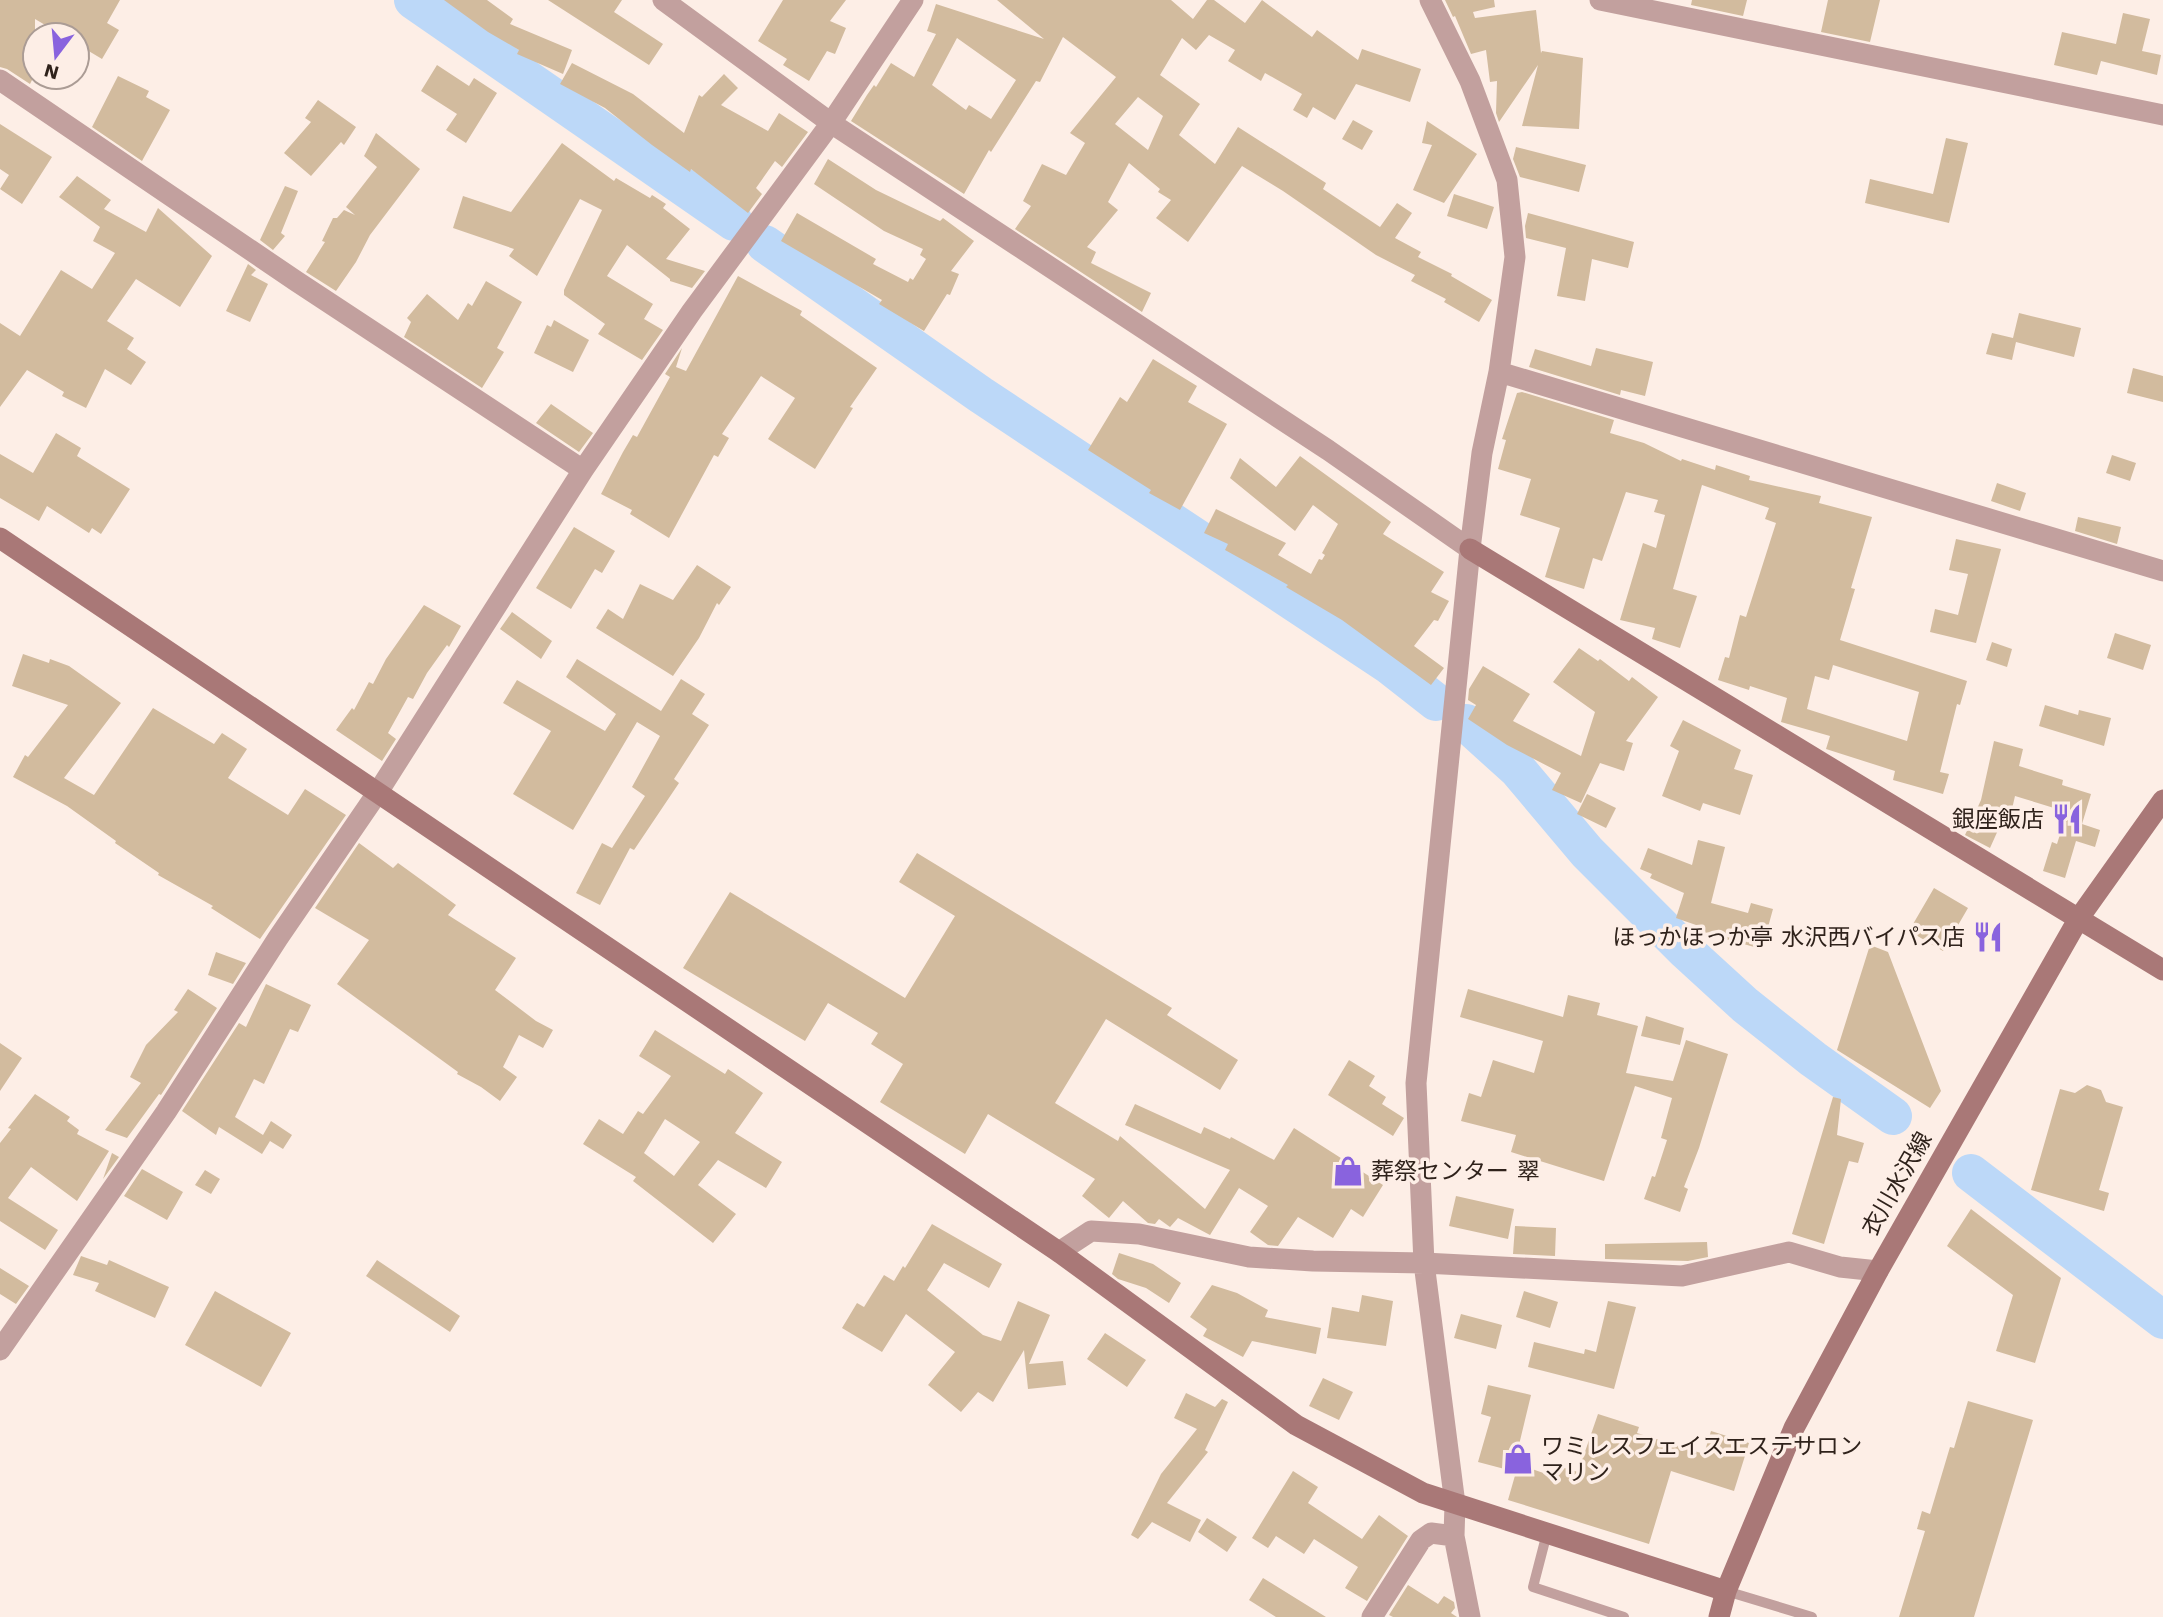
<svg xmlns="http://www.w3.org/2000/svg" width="2163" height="1617" viewBox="0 0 2163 1617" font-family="'Work Sans','Noto Sans JP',sans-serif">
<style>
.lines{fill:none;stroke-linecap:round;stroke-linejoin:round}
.river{stroke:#bcd8f8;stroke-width:38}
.building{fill:#d2bb9e;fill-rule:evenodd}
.lane{stroke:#c2a09e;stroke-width:10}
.street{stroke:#c2a09e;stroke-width:21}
.secondary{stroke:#a97877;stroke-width:21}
.labels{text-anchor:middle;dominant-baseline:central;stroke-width:7;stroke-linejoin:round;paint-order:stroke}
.poi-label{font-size:23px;fill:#2f221b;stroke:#fdeee6;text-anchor:end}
.street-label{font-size:23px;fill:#2f221b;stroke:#fdeee6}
</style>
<rect width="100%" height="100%" fill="#fdeee6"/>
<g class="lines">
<path class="river" d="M413 0 734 222
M765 244 981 395 1390 666 1436 702
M1466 723 1518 770 1587 852 1686 951 1745 1005 1813 1059 1893 1116
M1971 1173 2163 1320"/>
</g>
<path class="building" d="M0 0H120L107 23 119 30 102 59 77 44V35H62L35 19V74L30 84 7 69 0 67Z
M444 0H487L513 19 510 24 572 50 563 74 517 54 519 50 488 32Z
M548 0H622L614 12 663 44 649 65Z
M783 0H846L830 21 846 28 835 54 827 51 809 81 783 65 787 59 758 41Z
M997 0H1171L1193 19 1207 0H1214L1245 23 1262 0 1312 37 1317 30 1358 60 1362 49 1421 69 1410 102 1356 84 1335 120 1313 107 1307 118 1293 110 1302 94 1265 73 1261 81 1228 61 1235 50 1209 35 1196 50 1182 38 1160 75 1200 104 1179 135 1215 164 1238 127 1326 183 1323 189 1380 227 1397 203 1412 213 1395 238 1421 252 1418 257 1452 274 1451 276 1492 300 1479 322 1444 302 1446 299 1411 281 1415 275 1376 255 1283 191 1242 166 1188 242 1156 218 1171 200 1158 192 1160 189 1129 163 1108 202 1118 210 1087 247 1096 252 1091 263 1151 293 1142 312 1015 229 1031 206 1023 201 1042 164 1066 175 1085 143 1070 133 1116 77 1063 37 1040 82 1036 81 991 152 989 150 964 194 851 121 867 95 874 85 876 87 891 63 914 77 936 34 927 31 936 4 1044 39ZM957 38 1016 80 991 119 969 105 966 110 932 85ZM1138 97 1163 116 1148 150 1115 124Z
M1445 0H1494L1495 7 1473 12 1475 18 1536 10 1541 53 1542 51 1583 58 1579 129 1522 126 1538 65 1499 122 1496 113 1497 81 1490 82 1486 50 1471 54 1455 16 1453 17Z
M1692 0H1747L1743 16 1691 5Z
M1828 0H1880L1870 42 1821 32Z
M2123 13 2150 19 2142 51 2161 55 2157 75 2101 61 2097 75 2054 65 2062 32 2116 44Z
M572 63 633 94 684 133 699 95 702 97 724 74 738 88 721 105 768 131 779 113 808 132 782 167 775 161 756 188 762 194 748 213 691 169 690 172 652 145 605 108 560 84Z
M437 65 469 86 474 78 497 93 466 143 446 130 457 114 421 91Z
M118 76 149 91 146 97 170 110 142 161 92 127Z
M318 100 356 127 344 145 341 142 311 176 284 153 311 122 305 118Z
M1353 120 1373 131 1362 150 1342 139Z
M1427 121 1477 154 1444 203 1413 190 1432 145 1422 143Z
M0 124 52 157 22 204 0 189 9 175 0 169Z
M376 133 420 169 370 235 356 262 336 291 306 272 325 242 322 241 333 218H337L344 210 355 215 346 207 377 167 364 156Z
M1946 138 1968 143 1949 223 1865 203 1870 179 1933 194Z
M562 143 614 181 616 178 650 198 652 195 666 204 663 208 690 229 666 259 705 271 692 288 670 281V279L627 245 607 276 653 304 644 319 663 330 642 360 598 334 605 324 564 295V290L602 210 580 199 537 276 509 256 514 249 453 228 463 196 511 212Z
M1516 147 1586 165 1579 192 1520 177 1513 159Z
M828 159 876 190 940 221 943 218 974 241 951 271 959 274 950 295 947 294 924 331 879 304 882 300 781 241 797 213 876 259 873 264 908 282 910 278 913 280 926 259 920 255 923 249 884 231 814 184Z
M77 176 111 200 104 209 146 232 158 208 212 256 180 307 136 279 107 321 134 338 127 349 146 362 131 385 105 369 86 408 62 396 64 392 27 370 0 407V323L20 336 61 270 92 289 115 253 93 241 100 227 59 197Z
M285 186 298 191 281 233 285 236 273 250 260 240Z
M1454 194 1494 207 1487 229 1447 216Z
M1528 213 1634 242 1628 268 1592 259 1585 301 1557 296 1566 248 1526 238 1525 226Z
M248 264 256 270 251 275 268 284 250 322 226 311Z
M738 276 802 311 800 315 877 368 850 407 853 408 815 469 768 439 795 398 761 376 722 434 729 438 718 457 714 455 669 538 630 514 632 510 601 494 623 452 633 435 637 437 670 377 665 374 682 348 676 367 686 371Z
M486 281 522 302 497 348 504 352 482 388 404 337 411 322 407 318 427 294 458 320 468 303 472 306Z
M2019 313 2081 328 2074 357 2016 342 2012 360 1986 354 1992 333 2013 338Z
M554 320 589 340 573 372 534 353 547 325 551 327Z
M1596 348 1653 362 1645 396 1621 390 1620 395 1529 367 1535 349 1591 366Z
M1153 359 1197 386 1188 402 1227 424 1180 510 1149 493 1151 490 1088 450 1120 397 1127 402Z
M2133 368 2163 376V402L2127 393Z
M1522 392 1614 420 1610 433 1644 443 1681 461 1682 459 1715 470 1716 465 1750 476 1749 480 1821 496 1819 503 1872 517 1851 588 1855 589 1840 640 1967 681 1960 705 1957 704 1940 772 1949 774 1943 794 1893 780 1895 771 1826 749 1830 736 1781 722 1787 698 1750 686 1749 690 1718 680 1725 657 1729 658 1740 615 1746 617 1776 523 1765 519 1769 508 1702 485 1673 589 1697 596 1680 648 1652 639 1655 628 1620 620 1643 543 1656 548 1665 515 1654 512 1658 500 1626 492 1602 561 1593 558 1584 589 1545 577 1560 528 1520 515 1531 479 1498 469 1506 440 1502 439 1517 393ZM1833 665 1919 692 1907 741 1807 709 1815 676 1829 680Z
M551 404 593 433 579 452 536 423Z
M56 433 81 448 77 456 130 489 101 534 92 528 89 533 47 506 39 521 0 498V454L33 473Z
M2112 455 2136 463 2130 481 2106 473Z
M1300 456 1391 522 1383 534 1444 572 1431 592 1449 601 1438 621 1434 620 1414 646 1444 668 1431 685 1342 620 1286 587 1288 585 1225 550 1228 544 1204 533 1216 509 1286 543 1278 555 1311 574 1319 559 1322 560 1325 555 1322 553 1338 524 1313 505 1295 531 1230 478 1240 458 1276 487Z
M1997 483 2026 493 2020 511 1991 501Z
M2078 517 2121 527 2117 544 2075 531Z
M574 527 615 551 602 573 595 569 571 609 536 588Z
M1956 539 2001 549 1976 643 1930 632 1935 609 1958 615 1968 574 1949 570Z
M697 565 731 587 719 605 717 603 699 638 673 676 596 628 608 609 623 619 640 584 673 600Z
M424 605 461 626 449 647 447 645 427 673 413 699 408 697 388 733 396 739 382 761 336 730 352 708 354 710 369 682 373 684 386 659Z
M512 612 552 641 541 659 500 629Z
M2115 633 2151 645 2143 670 2107 658Z
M1992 642 2012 649 2007 667 1986 660Z
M1579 648 1598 661 1600 659 1629 681 1632 677 1658 697 1626 741 1633 743 1624 771 1600 763 1581 803 1552 790 1561 773 1507 745 1468 719 1476 705 1468 700 1469 689 1483 666 1530 694 1513 721 1581 756 1595 712 1553 682Z
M23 654 49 663 50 659 69 666 121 703 64 778 94 795 153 708 214 744 222 733 247 749 228 778 288 815 305 789 346 815 260 939 211 908 213 906 158 875 159 873 115 843 116 841 67 806 13 777 25 755 28 757 68 705 12 686Z
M577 659 661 711 681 679 705 694 692 714 709 725 674 779 679 783 634 850 630 848 600 905 576 893 602 843 612 848 645 796 632 787 660 736 637 722 573 830 513 794 551 731 503 703 517 680 605 731 616 714 566 677Z
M2045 705 2078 715 2079 710 2111 718 2104 746 2039 726Z
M1683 720 1741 750 1734 769 1753 775 1740 815 1703 803 1700 811 1662 796 1679 751 1670 746Z
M1994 741 2023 749 2019 766 2063 780 2062 785 2091 794 2082 824 2100 830 2095 847 2076 841 2065 878 2043 871 2052 842 2057 844 2067 812 2015 796 2012 809 2008 808 1990 848 1965 835 1981 800Z
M1587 794 1616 808 1606 828 1577 814Z
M1698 840 1725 847 1711 903 1748 913 1751 903 1773 909 1762 949 1695 931 1696 925 1676 918 1684 893 1650 878 1652 874 1640 869 1648 848 1692 865Z
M359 843 393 868 398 863 456 905 448 915 516 958 495 990 536 1021 553 1030 543 1048 519 1035 503 1067 517 1077 500 1101 481 1087 457 1074 458 1072 337 984 369 940 315 908Z
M917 853 1172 1008 1167 1015 1238 1060 1220 1090 1106 1019 1055 1103 1118 1141 1120 1136 1205 1209 1230 1170 1125 1125 1135 1104 1201 1134 1204 1127 1230 1139 1231 1137 1274 1160 1294 1128 1383 1185 1363 1217 1351 1209 1333 1238 1298 1217 1278 1246 1268 1245 1250 1232 1268 1206 1239 1188 1210 1235 1178 1218 1170 1227 1159 1219 1155 1224 1148 1223 1123 1201 1109 1218 1082 1196 1095 1179 988 1114 965 1154 880 1102 903 1064 871 1044 878 1033 828 1003 805 1041 683 968 730 892 905 998 955 916 899 882Z
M1934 888 1968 908 1943 951 1909 931Z
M1870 945 1888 952 1941 1091 1930 1108 1837 1050Z
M216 952 246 963 233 984 208 975Z
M266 984 311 1005 298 1032 290 1029 264 1084 254 1079 235 1117 263 1135 271 1121 292 1135 283 1149 270 1141 262 1154 219 1127 216 1135 182 1111 239 1023 246 1027Z
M188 989 217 1008 161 1095 159 1094 127 1138 105 1130 141 1083 130 1077 146 1045 178 1012 174 1010Z
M1468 989 1563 1017 1568 995 1600 1003 1597 1015 1638 1026 1626 1073 1673 1081 1686 1040 1728 1054 1699 1148 1684 1187 1688 1189 1680 1212 1644 1199 1652 1176 1655 1177 1667 1140 1661 1138 1672 1098 1635 1086 1604 1181 1511 1152 1516 1135 1461 1121 1469 1093 1481 1097 1493 1060 1534 1073 1543 1041 1460 1017Z
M1646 1016 1684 1028 1680 1045 1641 1036Z
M655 1030 725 1074 728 1069 763 1093 735 1133 782 1162 766 1188 718 1160 698 1185 736 1214 713 1243 633 1181 636 1177 583 1144 599 1119 623 1134 638 1111 643 1114 671 1076 639 1056ZM665 1119 700 1142 674 1176 644 1153Z
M0 1043 22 1058 0 1091Z
M1349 1060 1375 1076 1369 1086 1386 1097 1382 1104 1404 1118 1393 1136 1328 1095Z
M2087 1085 2101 1090 2106 1102 2123 1107 2099 1190 2109 1193 2104 1211 2031 1190 2060 1089 2075 1093Z
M35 1094 70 1117 67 1121 79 1130 77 1134 109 1151 77 1201 31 1167 8 1198 58 1230 45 1250 0 1221V1143L11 1129 8 1128Z
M1833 1097 1841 1099 1837 1135 1864 1143 1858 1163 1849 1161 1824 1244 1792 1234Z
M112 1153 119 1157 103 1179Z
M142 1169 183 1192 167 1220 124 1196Z
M205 1170 220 1179 211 1194 195 1185Z
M1456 1196 1514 1209 1508 1239 1449 1226Z
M1971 1209 2061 1278 2035 1363 1996 1351 2013 1295 1947 1246Z
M932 1224 1002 1264 989 1288 944 1263 927 1290 983 1335 1001 1341 1018 1301 1050 1315 1029 1364 1063 1361 1066 1385 1028 1389 1024 1350 993 1402 978 1392 961 1412 928 1385 955 1352 906 1314 882 1352 842 1328 857 1303 864 1307 884 1275 894 1281 903 1266 905 1268Z
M1515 1226 1556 1228 1555 1256 1513 1254Z
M1707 1242 1708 1257 1688 1261 1605 1259V1244Z
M1119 1253 1153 1264 1181 1283 1169 1303 1146 1288 1118 1279 1112 1274Z
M81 1256 107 1265 109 1260 169 1287 155 1318 95 1291 99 1283 73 1275Z
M377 1260 460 1316 450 1332 366 1276Z
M0 1268 29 1286 16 1304 0 1294Z
M1212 1285 1237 1293 1268 1310 1265 1317 1321 1328 1316 1354 1252 1341 1243 1357 1203 1336 1207 1329 1190 1317Z
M215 1291 291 1333 261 1387 185 1345Z
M1524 1291 1558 1302 1550 1328 1516 1317Z
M1362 1295 1393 1301 1386 1346 1327 1338 1332 1307 1359 1312Z
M1608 1301 1636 1307 1614 1389 1528 1367 1534 1342 1584 1354 1585 1349 1596 1352Z
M1461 1314 1502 1325 1496 1349 1454 1338Z
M1105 1333 1146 1360 1127 1387 1087 1359Z
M1323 1378 1353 1392 1339 1420 1309 1406Z
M1488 1385 1531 1395 1518 1449 1524 1450 1520 1465 1555 1477 1558 1466 1578 1472 1598 1414 1639 1427 1637 1433 1704 1454 1711 1431 1749 1443 1734 1491 1671 1471 1649 1544 1508 1500 1516 1472 1478 1462 1491 1417 1481 1414Z
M1186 1393 1215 1407 1222 1399 1228 1402 1205 1450 1208 1452 1167 1503 1201 1520 1190 1542 1152 1522 1138 1539 1131 1535 1161 1474 1197 1429 1174 1418Z
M1968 1401 2033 1420 1974 1617H1899L1925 1531 1917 1529 1922 1511 1930 1514 1950 1447 1954 1448Z
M1293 1471 1318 1487 1308 1503 1362 1539 1379 1515 1408 1536 1367 1601 1345 1588 1358 1567 1314 1539 1304 1554 1276 1536 1268 1548 1252 1538Z
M1207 1518 1237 1537 1227 1552 1198 1532Z
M1263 1578 1326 1617H1276L1249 1600Z
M1408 1585 1438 1604 1444 1596 1454 1602 1455 1608 1451 1613 1457 1617H1393L1389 1615Z"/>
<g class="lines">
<path class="lane" d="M1547 1533 1533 1587 1624 1617
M1726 1591 1812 1617"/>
<path class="street" d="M663 0 831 123 1328 450 1470 549
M1430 0 1470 81 1507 180 1515 257 1499 372 1482 453 1470 549 1416 1083 1424 1263 1455 1504 1454 1536 1470 1617
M1600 0 2163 115
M0 80 296 281 583 470
M1499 372 2163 571
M1059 1252 1091 1231 1139 1234 1249 1257 1313 1261 1424 1263 1682 1276 1789 1252 1840 1267 1878 1271
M0 1350 166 1112 278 938 378 792 583 470 692 311 831 123 913 0
M1372 1617 1421 1540 1431 1533 1454 1536"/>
<path class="secondary" d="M0 538 1059 1252 1296 1425 1423 1493 1726 1591
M1470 549 2163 970
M1719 1617 1726 1591 1794 1428 1878 1271 2079 918 2163 800"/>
</g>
<defs>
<g id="restaurant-bare" transform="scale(2.415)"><path d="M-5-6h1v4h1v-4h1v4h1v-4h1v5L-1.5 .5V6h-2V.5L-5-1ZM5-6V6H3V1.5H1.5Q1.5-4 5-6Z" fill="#8963de" stroke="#fdeee6" stroke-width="2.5" paint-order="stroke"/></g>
<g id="shop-bare" transform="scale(2.415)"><path d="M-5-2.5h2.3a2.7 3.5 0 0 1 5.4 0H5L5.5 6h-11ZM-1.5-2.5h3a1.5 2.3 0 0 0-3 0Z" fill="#8963de" stroke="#fdeee6" stroke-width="2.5" paint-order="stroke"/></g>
</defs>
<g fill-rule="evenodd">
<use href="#restaurant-bare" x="2067" y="819"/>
<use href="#restaurant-bare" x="1988" y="937"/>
<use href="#shop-bare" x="1348" y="1171"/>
<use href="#shop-bare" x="1518" y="1459"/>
</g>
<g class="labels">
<g class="poi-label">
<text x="2044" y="819">銀座飯店</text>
<text x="1965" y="937">ほっかほっか亭 水沢西バイパス店</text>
<text x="1371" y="1171" text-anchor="start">葬祭センター 翠</text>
<text x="1541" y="1446" text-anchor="start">ワミレスフェイスエステサロン<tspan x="1541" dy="26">マリン</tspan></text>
</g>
<g class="street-label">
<text transform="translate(1897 1184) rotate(-60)">衣川水沢線</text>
</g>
</g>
<g transform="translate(56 56) rotate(196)"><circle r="33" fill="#fdeee6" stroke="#ab9c95" stroke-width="2"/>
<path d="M0-5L12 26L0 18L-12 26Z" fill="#8963de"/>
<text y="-10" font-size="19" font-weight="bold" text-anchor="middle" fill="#2f221b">N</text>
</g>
</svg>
